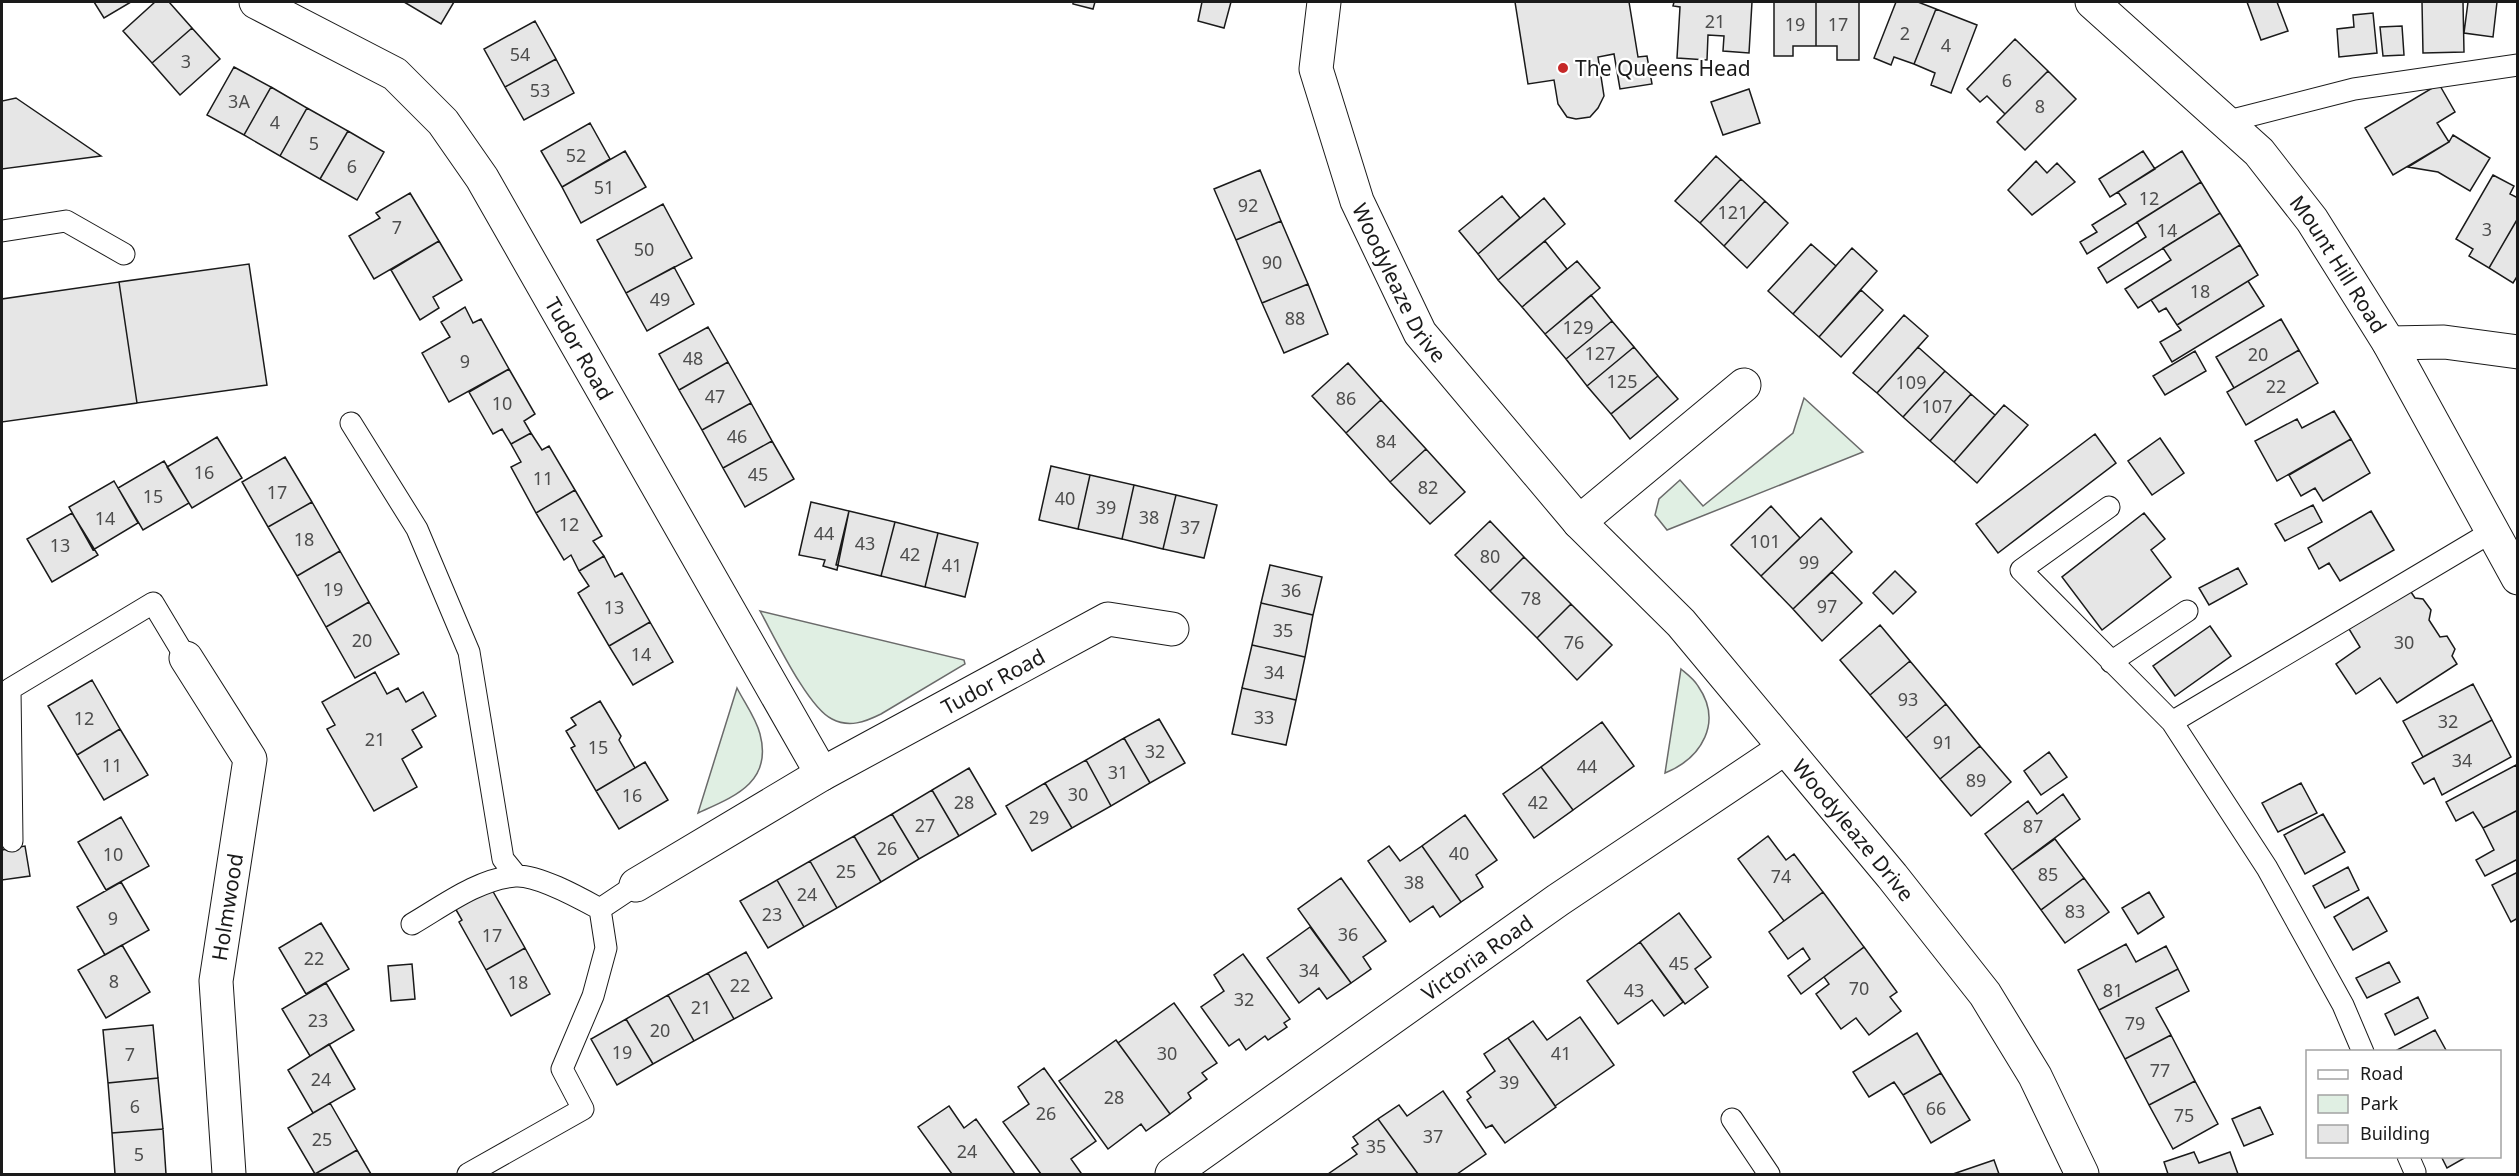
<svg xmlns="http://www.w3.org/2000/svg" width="2519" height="1176" viewBox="0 0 2519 1176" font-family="'Noto Sans',sans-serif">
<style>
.green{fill:#e0efe3;stroke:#6a6a6a;stroke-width:1.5}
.building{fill:#e6e6e6;stroke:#1a1a1a;stroke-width:1.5}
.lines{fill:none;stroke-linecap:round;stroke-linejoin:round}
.lane-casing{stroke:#1a1a1a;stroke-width:23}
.street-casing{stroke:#1a1a1a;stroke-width:35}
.secondary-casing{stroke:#1a1a1a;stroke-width:35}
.lane{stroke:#fff;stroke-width:21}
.street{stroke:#fff;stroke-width:33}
.secondary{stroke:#fff;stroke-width:33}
.poi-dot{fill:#c62828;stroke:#fff;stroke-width:2}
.labels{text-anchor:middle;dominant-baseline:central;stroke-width:4.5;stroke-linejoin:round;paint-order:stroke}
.number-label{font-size:18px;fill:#4d4d4d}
.poi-label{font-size:21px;fill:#1a1a1a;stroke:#fff;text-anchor:start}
.street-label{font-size:21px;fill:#1a1a1a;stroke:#fff}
</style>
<rect width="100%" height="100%" fill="#fff"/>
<path class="green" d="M1804 398 1863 452 1667 530 1655 515 1659 499 1680 480 1703 506 1793 433Z
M760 611 964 660 965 664 881 714C865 722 849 728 832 719 808 708 774 636 760 611Z
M1681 669C1687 674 1694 679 1698 686 1723 722 1702 758 1665 773Z
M737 688C744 702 756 718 760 734 773 783 733 797 698 813Z"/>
<path class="building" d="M94 2H131L104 18Z
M155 2H169L192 28 152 63 123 31Z
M404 2H454L441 24Z
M1073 2H1095L1093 9 1073 4Z
M1202 2H1231L1224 28 1198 21Z
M1515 2H1629L1638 57 1647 56 1652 84 1620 89 1614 54 1598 57 1604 96 1598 108 1590 117 1576 119 1567 117 1558 104 1554 80 1528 84Z
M1674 2H1752L1749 53 1723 51 1724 36 1708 35 1707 60 1677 58 1680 7 1673 6Z
M1774 2H1816V46H1793V56H1774Z
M1816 2H1859V60H1837V46H1816Z
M1896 2H1918L1936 9 1914 64 1894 57 1891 65 1874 58Z
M2247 2H2277L2288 31 2261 40Z
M2422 2H2463L2464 52 2423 53Z
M2468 2H2497L2493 37 2464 33Z
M1936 9 1977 25 1951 93 1931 85 1935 73 1914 64Z
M2373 13 2377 53 2339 57 2337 29 2354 27 2353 15Z
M535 21 556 59 505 87 484 49Z
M2402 26 2404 55 2383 56 2380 27Z
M192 28 220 59 180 95 152 63Z
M2015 39 2048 71 2005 114 1987 96 1980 102 1967 89Z
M556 59 574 93 524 120 505 87Z
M234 67 271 87 244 135 207 115Z
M2048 71 2076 99 2025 150 1997 122Z
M2439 84 2455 112 2437 123 2449 142 2393 175 2365 128Z
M271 87 307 108 280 156 244 135Z
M1749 89 1760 123 1723 135 1711 102Z
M16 98 101 156 2 169V101Z
M307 108 348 131 320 179 280 156Z
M590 123 610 159 562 187 541 151Z
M348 131 384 152 357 200 320 179Z
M2453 135 2490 158 2470 191 2438 172 2408 167 2449 142Z
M625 151 646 187 581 223 562 187Z
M2143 151 2155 169 2110 197 2099 179Z
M2182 151 2201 182 2087 254 2080 242 2097 232 2092 225 2126 204 2118 192Z
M1716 156 1741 179 1700 223 1675 201Z
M2036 161 2047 173 2057 163 2075 182 2032 215 2008 190Z
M1260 170 1281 221 1236 240 1214 189Z
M2493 175 2514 186 2510 194 2518 198V218L2489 268 2469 256 2473 249 2456 239Z
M1741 179 1765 201 1724 246 1700 223Z
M2201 182 2220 213 2107 283 2098 268 2146 237 2137 222Z
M410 193 439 241 374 279 349 236 380 218 376 213Z
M1502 196 1520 218 1478 254 1459 231Z
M1544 198 1565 224 1498 280 1478 254Z
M1765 201 1788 223 1747 268 1724 246Z
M663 204 692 258 626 293 597 240Z
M2220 213 2240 245 2138 308 2125 289 2171 260 2163 248Z
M2518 218V275L2513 283 2489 268Z
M1281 221 1308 284 1262 303 1236 240Z
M439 241 462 280 433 297 439 308 420 320 391 270Z
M1545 241 1567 269 1522 307 1498 280Z
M1811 244 1836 266 1793 314 1768 291Z
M2240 245 2258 275 2177 325 2166 308 2159 312 2151 300Z
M1852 248 1877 271 1819 337 1793 314Z
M1577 261 1600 288 1545 334 1522 307Z
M249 264 267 385 137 403 119 282Z
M674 267 694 304 647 331 626 293Z
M2248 281 2264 306 2172 362 2160 342 2181 330 2177 325Z
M119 282 137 403 2 422V299Z
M1308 284 1328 334 1284 353 1262 303Z
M1861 290 1883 310 1841 357 1819 337Z
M1591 295 1612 321 1566 359 1545 334Z
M465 307 473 323 481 319 509 369 449 402 422 353 450 337 441 322Z
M1904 315 1928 336 1877 393 1853 373Z
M2281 319 2299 350 2234 388 2216 357Z
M1612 321 1634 347 1587 386 1566 359Z
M708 327 728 362 679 390 659 354Z
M1634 347 1658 376 1611 414 1587 386Z
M1918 347 1945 371 1903 417 1877 393Z
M2299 350 2318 383 2246 425 2227 392Z
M2195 351 2206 371 2165 395 2153 376Z
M728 362 751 403 702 430 679 390Z
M1348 363 1381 400 1346 433 1312 396Z
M509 369 535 414 524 421 531 433 511 444 502 429 493 434 469 392Z
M1945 371 1971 394 1930 441 1903 417Z
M1658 376 1678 399 1630 439 1611 414Z
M1971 394 1995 415 1954 462 1930 441Z
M1381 400 1426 449 1390 482 1346 433Z
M751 403 772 441 723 468 702 430Z
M2004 405 2028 425 1977 483 1954 462Z
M2334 411 2351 439 2277 481 2255 441 2297 419 2302 428Z
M531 433 542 450 549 446 575 490 536 513 511 467 521 462 511 444Z
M2095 434 2116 463 1998 553 1976 524Z
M217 437 242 478 192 508 167 467Z
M2160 438 2184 473 2152 495 2128 461Z
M2351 439 2370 473 2323 501 2315 488 2301 496 2289 475Z
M772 441 794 479 745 507 723 468Z
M1426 449 1465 492 1430 524 1390 482Z
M285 457 312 502 268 527 242 482Z
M164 461 189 503 143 530 118 488Z
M1051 466 1090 475 1078 529 1039 520Z
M1090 475 1134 485 1122 539 1078 529Z
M114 481 138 523 93 550 69 507Z
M1134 485 1176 495 1163 549 1122 539Z
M575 490 602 536 593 541 604 556 579 571 571 555 564 560 536 513Z
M1176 495 1217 505 1204 558 1163 549Z
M312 502 340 551 297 576 268 527Z
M811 502 849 511 837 570 823 566 825 560 799 555Z
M2313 505 2322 522 2285 541 2275 524Z
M1771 506 1800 538 1761 576 1731 545Z
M849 511 895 522 881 576 836 565Z
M2371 511 2394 550 2340 581 2329 563 2319 569 2308 548Z
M72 513 98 555 52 582 27 539Z
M2144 513 2165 539 2151 550 2171 577 2102 630 2062 577Z
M1821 518 1852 552 1793 609 1761 576Z
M1490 521 1524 557 1490 591 1455 555Z
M895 522 938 533 925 587 881 576Z
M938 533 978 543 965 597 925 587Z
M340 551 369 602 326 627 297 576Z
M604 556 615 577 622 573 650 622 609 646 578 593 589 586 579 571Z
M1524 557 1571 604 1537 638 1490 591Z
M1270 565 1322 577 1313 615 1261 603Z
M2238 568 2247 584 2209 605 2199 588Z
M1895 571 1916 592 1893 614 1873 593Z
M1832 572 1862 603 1822 641 1793 609Z
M2409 589 2415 598 2423 599 2431 610 2429 620 2440 637 2447 636 2455 649 2452 656 2457 664 2397 703 2380 678 2356 694 2336 664 2360 647 2349 629Z
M369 602 399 654 355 678 326 627Z
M1261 603 1313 615 1305 657 1252 645Z
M1571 604 1612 645 1577 680 1537 638Z
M650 622 673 662 633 685 609 646Z
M1880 625 1910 661 1870 695 1840 660Z
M2210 626 2231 656 2175 696 2153 666Z
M1252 645 1305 657 1296 700 1242 688Z
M1910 661 1946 704 1906 738 1870 695Z
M375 672 387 694 398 688 406 702 423 692 436 716 412 730 422 747 402 759 417 787 374 811 327 729 335 725 322 702Z
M92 680 120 729 77 755 48 706Z
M2473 684 2492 720 2423 757 2403 721Z
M1242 688 1296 700 1286 745 1232 734Z
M600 701 621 736 619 740 635 768 596 791 571 748 575 746 566 731 576 725 571 718Z
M1946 704 1980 746 1940 779 1906 738Z
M1159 719 1185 763 1150 783 1124 738Z
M2492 720 2511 757 2442 795 2434 778 2424 784 2412 763Z
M1602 722 1634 766 1573 810 1541 767Z
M120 729 148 775 104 800 77 755Z
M1124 738 1150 783 1111 806 1086 760Z
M1980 746 2011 782 1971 816 1940 779Z
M2049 752 2067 777 2041 795 2024 771Z
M1086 760 1111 806 1072 828 1045 783Z
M645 762 668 800 619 829 596 791Z
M2516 765 2518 769V810L2483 828 2473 812 2456 821 2446 802Z
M1541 767 1573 810 1534 838 1503 794Z
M969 768 996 814 959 836 932 790Z
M1045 783 1072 828 1032 851 1006 806Z
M2301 783 2317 813 2278 832 2262 803Z
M932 790 959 836 919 859 892 814Z
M2063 794 2080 819 2012 870 1985 834 2028 801 2037 814Z
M2518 810V859L2485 876 2476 860 2494 850 2483 828Z
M892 814 919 859 881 882 854 836Z
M2323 814 2345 852 2305 874 2284 835Z
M1465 815 1497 860 1476 875 1483 887 1461 902 1422 846Z
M121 817 149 866 106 890 78 842Z
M854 836 881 882 837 908 810 861Z
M1768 836 1786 860 1794 854 1823 892 1784 921 1738 859Z
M2055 839 2084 878 2041 910 2012 870Z
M25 846 30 876 2 880V850Z
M1389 846 1400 861 1422 846 1461 902 1440 917 1433 906 1410 922 1368 861Z
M810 861 837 908 804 927 777 880Z
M2348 867 2359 890 2325 908 2313 886Z
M2518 872V918L2511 922 2492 885Z
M1341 878 1386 941 1363 957 1371 969 1351 983 1298 909Z
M2084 878 2109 912 2065 943 2041 910Z
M777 880 804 927 768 948 740 901Z
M121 882 149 930 105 955 77 907Z
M491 888 525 948 486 970 459 922 462 920 455 908Z
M1823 892 1864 947 1801 994 1788 976 1810 959 1803 948 1788 959 1769 932Z
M2149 892 2164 917 2138 934 2122 908Z
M2368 897 2387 931 2353 950 2334 917Z
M1679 913 1711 957 1695 969 1708 987 1685 1004 1640 942Z
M321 923 349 969 306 994 279 948Z
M1310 927 1351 983 1327 999 1319 988 1299 1003 1267 958Z
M1640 942 1683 1002 1664 1016 1652 1000 1618 1024 1587 981Z
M2126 944 2136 962 2166 946 2178 969 2099 1010 2078 970Z
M122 945 150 992 106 1018 78 970Z
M1864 947 1897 992 1890 997 1901 1011 1869 1035 1856 1018 1841 1029 1816 994 1829 984 1824 977Z
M525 948 550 994 511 1016 486 970Z
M746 952 772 998 734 1019 708 973Z
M1243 954 1290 1019 1284 1023 1287 1027 1268 1040 1265 1036 1246 1050 1239 1039 1229 1046 1201 1007 1224 991 1214 975Z
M2389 962 2400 982 2367 998 2356 978Z
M412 964 415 999 391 1001 388 966Z
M2178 969 2189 991 2156 1008 2171 1035 2125 1059 2099 1010Z
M708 973 734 1019 694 1041 668 995Z
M326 983 354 1030 310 1056 282 1009Z
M668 995 694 1041 653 1064 626 1019Z
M2418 997 2428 1018 2395 1035 2385 1014Z
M1174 1003 1217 1063 1202 1073 1207 1079 1188 1093 1191 1098 1170 1114 1118 1043Z
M1580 1017 1614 1065 1555 1106 1508 1038 1533 1021 1547 1040Z
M626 1019 653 1064 617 1085 591 1039Z
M153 1025 158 1078 108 1083 103 1030Z
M2435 1030 2447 1052H2398L2397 1050Z
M1917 1033 1941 1073 1903 1095 1894 1082 1869 1097 1853 1072Z
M2171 1035 2195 1081 2149 1105 2125 1059Z
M1508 1038 1556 1107 1505 1143 1492 1125 1486 1128 1467 1100 1471 1097 1467 1092 1495 1071 1484 1054Z
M1116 1040 1170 1114 1146 1131 1141 1124 1108 1149 1059 1081Z
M329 1044 355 1089 313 1113 288 1070Z
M1044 1068 1096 1141 1071 1159 1081 1173 1079 1174H1041L1003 1122 1029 1104 1018 1087Z
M1941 1073 1970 1120 1931 1143 1903 1095Z
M158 1078 163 1129 112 1133 108 1083Z
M2195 1081 2218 1124 2173 1149 2149 1105Z
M1443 1091 1486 1154 1457 1174H1418L1378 1119 1399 1105 1407 1116Z
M330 1103 357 1150 315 1174 288 1128Z
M949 1106 964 1128 976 1119 1015 1174H952L918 1127Z
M2260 1107 2273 1134 2244 1146 2232 1119Z
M1378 1119 1418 1174H1328L1357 1154 1352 1148 1358 1144 1353 1137Z
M163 1129 166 1174H115L112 1133Z
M357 1150 371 1174H315Z
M2194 1152 2199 1163 2230 1152 2238 1174H2168L2164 1162Z
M2441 1156H2468L2447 1168Z
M1994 1160 1999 1174H1953Z"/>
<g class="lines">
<g class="lane-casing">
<path id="lane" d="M2225 122 2354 89 2518 65
M2 231 66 221 124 254
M351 423 417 529 469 652 503 859 516 875
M2109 507 2021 570 2172 722 2267 868 2343 1005 2363 1052
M2111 662 2187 611
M2172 722 2493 531
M12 841 10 689 153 603 186 658
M412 924C443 906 478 879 515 876 537 874 580 898 600 909L636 885
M1732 1119 1769 1174
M2408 1156 2415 1172
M468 1174 583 1109 562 1069 593 996 606 948 600 909"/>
</g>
<g class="street-casing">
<g id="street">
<path id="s1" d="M256 2 395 74 443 122 482 178 822 774"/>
<path id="s2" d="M1324 2 1316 69 1357 201 1420 333 1579 522 1681 623 1892 876 1985 994 2035 1076 2082 1174"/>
<path d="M2389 343 2444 342 2518 352"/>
<path d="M1579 522 1744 385"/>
<path d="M186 658 250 759 216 981 229 1174"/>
<path id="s3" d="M636 885 822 774 1108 619 1172 629"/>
<path id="s4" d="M1172 1174 1558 900 1785 748"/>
</g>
</g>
<g class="secondary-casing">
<g id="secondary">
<path id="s5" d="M2092 2 2259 152 2312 220 2389 343 2518 578"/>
</g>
</g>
<use href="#lane" class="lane"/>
<use href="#street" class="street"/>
<use href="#secondary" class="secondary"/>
</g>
<circle class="poi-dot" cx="1563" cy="68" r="6"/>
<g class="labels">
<g class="number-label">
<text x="1715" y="21">21</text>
<text x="1795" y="24">19</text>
<text x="1838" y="24">17</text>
<text x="1905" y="33">2</text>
<text x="1946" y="45">4</text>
<text x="520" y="54">54</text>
<text x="186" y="61">3</text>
<text x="2007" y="80">6</text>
<text x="540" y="90">53</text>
<text x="239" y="101">3A</text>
<text x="2040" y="106">8</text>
<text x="275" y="122">4</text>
<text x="314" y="143">5</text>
<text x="576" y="155">52</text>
<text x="352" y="166">6</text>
<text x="604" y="187">51</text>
<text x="2149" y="198">12</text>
<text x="1248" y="205">92</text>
<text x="1733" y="212">121</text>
<text x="397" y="227">7</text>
<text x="2487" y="229">3</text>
<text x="2167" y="230">14</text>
<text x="644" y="249">50</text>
<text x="1272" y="262">90</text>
<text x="2200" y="291">18</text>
<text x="660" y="299">49</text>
<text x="1295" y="318">88</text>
<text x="1578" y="327">129</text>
<text x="1600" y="353">127</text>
<text x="2258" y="354">20</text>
<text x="693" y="358">48</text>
<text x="465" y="361">9</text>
<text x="1622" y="381">125</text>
<text x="1911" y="382">109</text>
<text x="2276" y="386">22</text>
<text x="715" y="396">47</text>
<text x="1346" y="398">86</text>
<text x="502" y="403">10</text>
<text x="1937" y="406">107</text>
<text x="737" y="436">46</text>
<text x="1386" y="441">84</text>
<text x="204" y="472">16</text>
<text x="758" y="474">45</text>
<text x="543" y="478">11</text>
<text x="1428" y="487">82</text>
<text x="277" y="492">17</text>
<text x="153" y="496">15</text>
<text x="1065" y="498">40</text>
<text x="1106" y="507">39</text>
<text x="1149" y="517">38</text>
<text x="105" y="518">14</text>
<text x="569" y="524">12</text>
<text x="1190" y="527">37</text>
<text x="824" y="533">44</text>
<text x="304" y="539">18</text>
<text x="1765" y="541">101</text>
<text x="865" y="543">43</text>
<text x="60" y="545">13</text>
<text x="910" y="554">42</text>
<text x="1490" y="556">80</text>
<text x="1809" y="562">99</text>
<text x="952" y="565">41</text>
<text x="333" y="589">19</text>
<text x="1291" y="590">36</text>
<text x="1531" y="598">78</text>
<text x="1827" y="606">97</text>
<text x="614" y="607">13</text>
<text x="1283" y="630">35</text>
<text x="362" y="640">20</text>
<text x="1574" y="642">76</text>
<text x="2404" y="642">30</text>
<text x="641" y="654">14</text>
<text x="1274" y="672">34</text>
<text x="1908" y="699">93</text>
<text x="1264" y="717">33</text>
<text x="84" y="718">12</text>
<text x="2448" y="721">32</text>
<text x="375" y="739">21</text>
<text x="1943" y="742">91</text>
<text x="598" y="747">15</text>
<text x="1155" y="751">32</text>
<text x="2462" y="760">34</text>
<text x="112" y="765">11</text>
<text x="1587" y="766">44</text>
<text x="1118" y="772">31</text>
<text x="1976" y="780">89</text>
<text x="1078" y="794">30</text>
<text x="632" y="795">16</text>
<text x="964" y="802">28</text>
<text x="1538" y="802">42</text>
<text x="1039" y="817">29</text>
<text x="925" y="825">27</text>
<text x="2033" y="826">87</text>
<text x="887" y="848">26</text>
<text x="1459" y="853">40</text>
<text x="113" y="854">10</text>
<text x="846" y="871">25</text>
<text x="2048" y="874">85</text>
<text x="1781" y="876">74</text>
<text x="1414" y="882">38</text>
<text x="807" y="894">24</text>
<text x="2075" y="911">83</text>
<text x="772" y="914">23</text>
<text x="113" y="918">9</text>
<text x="1348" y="934">36</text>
<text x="492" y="935">17</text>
<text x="314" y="958">22</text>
<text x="1679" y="963">45</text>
<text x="1309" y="970">34</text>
<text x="114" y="981">8</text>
<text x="518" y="982">18</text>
<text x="740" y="985">22</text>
<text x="1859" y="988">70</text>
<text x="1634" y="990">43</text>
<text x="2113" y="990">81</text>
<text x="1244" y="999">32</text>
<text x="701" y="1007">21</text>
<text x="318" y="1020">23</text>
<text x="2135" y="1023">79</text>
<text x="660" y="1030">20</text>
<text x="622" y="1052">19</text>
<text x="1167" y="1053">30</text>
<text x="1561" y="1053">41</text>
<text x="130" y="1054">7</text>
<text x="2160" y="1070">77</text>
<text x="321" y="1079">24</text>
<text x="1509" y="1082">39</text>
<text x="1114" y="1097">28</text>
<text x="135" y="1106">6</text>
<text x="1936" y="1108">66</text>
<text x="1046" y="1113">26</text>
<text x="2184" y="1115">75</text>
<text x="1433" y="1136">37</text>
<text x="322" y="1139">25</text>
<text x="1376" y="1146">35</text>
<text x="967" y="1151">24</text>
<text x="139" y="1154">5</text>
</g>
<g class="poi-label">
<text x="1575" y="68">The Queens Head</text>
</g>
<g class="street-label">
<text stroke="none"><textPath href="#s5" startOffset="362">Mount Hill Road</textPath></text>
<text stroke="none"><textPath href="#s2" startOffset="298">Woodyleaze Drive</textPath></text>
<text stroke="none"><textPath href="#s1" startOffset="489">Tudor Road</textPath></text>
<text stroke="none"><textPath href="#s3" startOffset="411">Tudor Road</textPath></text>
<text stroke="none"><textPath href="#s2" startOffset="1012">Woodyleaze Drive</textPath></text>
<text transform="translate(227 907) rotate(-81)">Holmwood</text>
<text stroke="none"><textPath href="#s4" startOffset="374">Victoria Road</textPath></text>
</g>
</g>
<rect width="2519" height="1176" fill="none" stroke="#1a1a1a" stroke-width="6"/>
<rect x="2306" y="1050" width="195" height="108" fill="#ffffff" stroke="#a3a3a3" stroke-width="1.5"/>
<rect x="2318" y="1070" width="30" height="9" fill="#ffffff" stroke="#a3a3a3" stroke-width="1.5"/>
<text x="2360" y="1080" font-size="18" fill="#1a1a1a">Road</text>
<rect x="2318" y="1095" width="30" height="18" fill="#e0efe3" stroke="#a3a3a3" stroke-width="1.5"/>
<text x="2360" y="1110" font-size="18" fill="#1a1a1a">Park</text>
<rect x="2318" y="1125" width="30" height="18" fill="#e6e6e6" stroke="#a3a3a3" stroke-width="1.5"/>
<text x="2360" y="1140" font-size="18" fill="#1a1a1a">Building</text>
</svg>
